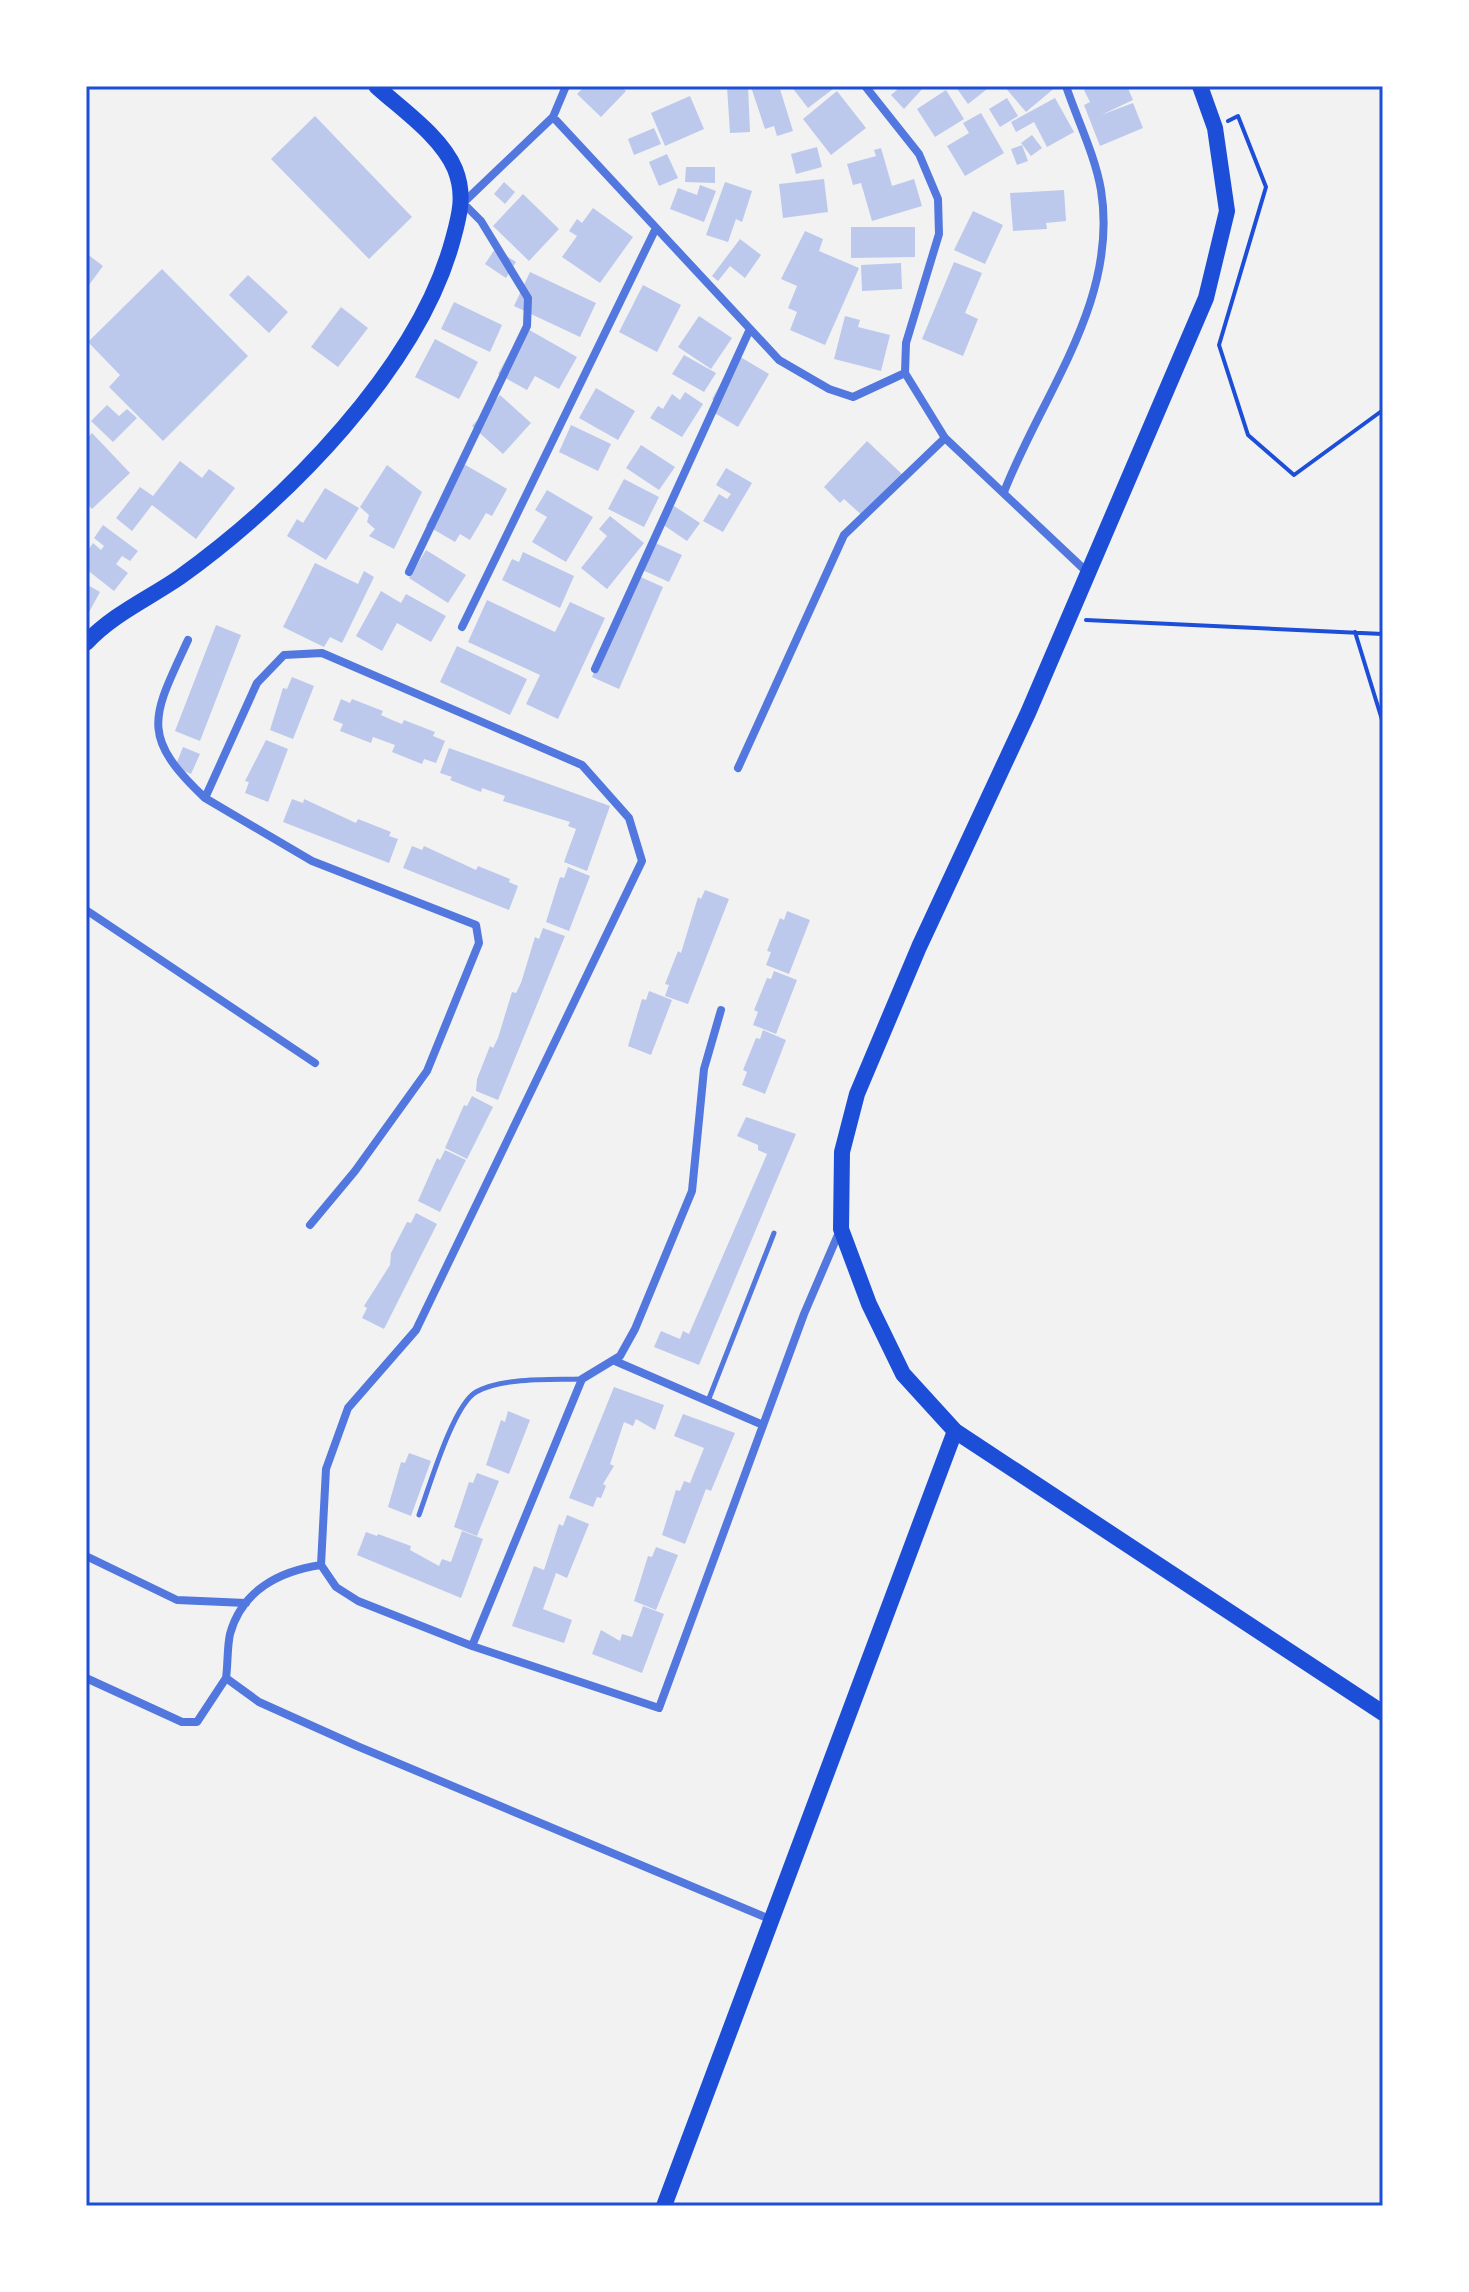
<svg xmlns="http://www.w3.org/2000/svg" width="1469" height="2292" viewBox="0 0 1469 2292" font-family="'IBM Plex Sans',sans-serif">
<style>
.building{fill:#bdc9ec}
.lines{fill:none;stroke-linecap:round;stroke-linejoin:round}
.path{stroke:#1d4ed8;stroke-width:4}
.service{stroke:#5277de;stroke-width:5}
.minor{stroke:#5277de;stroke-width:8}
.secondary{stroke:#1d4ed8;stroke-width:16}
.primary{stroke:#1d4ed8;stroke-width:16}
.neatline{fill:none;stroke:#1d4ed8;stroke-width:3}
</style>
<rect width="100%" height="100%" fill="#f2f2f2"/>
<path class="building" d="M585 86H621L626 91 601 117 577 94Z
M748 86 750 132 730 133 727 87Z
M779 86 793 131 777 136 774 126 765 129 751 87Z
M791 86H831L833 89 808 108Z
M893 86H925L904 109 891 95 897 90Z
M955 86H991L968 104Z
M1004 86H1057L1026 112Z
M1092 86H1127L1133 100 1101 115 1133 103 1143 128 1100 146 1084 105 1090 102 1084 90Z
M946 90 964 119 935 137 917 109Z
M837 91 866 128 831 155 803 119Z
M690 96 704 129 665 146 651 113Z
M1007 98 1018 116 1000 127 989 109Z
M1055 98 1074 132 1047 147 1034 122 1016 132 1011 122Z
M981 113 1004 153 965 176 947 146 969 133 963 123Z
M315 116 412 217 369 259 271 159Z
M654 128 661 144 634 155 628 139Z
M1032 135 1042 148 1031 156 1021 143Z
M1022 145 1028 161 1017 165 1011 149Z
M817 147 822 167 796 174 791 154Z
M881 148 892 186 914 179 922 206 872 221 861 183 853 185 847 164 876 156 874 150Z
M667 154 678 178 659 186 649 162Z
M686 167H715V183L685 182Z
M824 179 828 212 783 218 779 184Z
M504 182 515 192 505 204 494 194Z
M725 182 752 191 742 222 736 219 728 242 706 235Z
M700 185 716 191 704 222 670 209 678 188 697 195Z
M1064 190 1066 221 1046 223 1047 229 1013 231 1010 193Z
M523 194 559 229 529 261 493 226Z
M593 208 633 237 600 283 562 257 577 236 569 231 577 219 582 223Z
M973 211 1003 225 985 264 954 250Z
M851 227H915V257L851 258Z
M805 231 823 239 819 251 859 268 825 345 790 330 797 312 788 308 797 286 781 279Z
M740 239 761 255 745 278 730 266 718 281 712 276Z
M495 249 516 262 506 278 485 264Z
M86 253 103 266 86 289Z
M954 262 982 273 965 313 978 319 963 356 922 339Z
M901 263 902 289 862 291 861 265Z
M162 269 248 356 163 441 109 387 120 375 88 342Z
M530 272 596 303 580 337 514 306Z
M248 275 288 312 269 333 229 295Z
M643 285 681 305 657 352 619 332Z
M454 302 502 325 490 352 441 329Z
M341 307 368 328 338 367 311 347Z
M699 316 732 338 711 369 678 347Z
M845 316 860 320 858 327 890 335 881 371 834 359Z
M524 327 577 357 559 389 535 376 527 390 498 374Z
M435 339 478 362 459 399 415 377Z
M684 355 716 373 704 392 672 374Z
M737 355 769 374 738 427 713 412 718 403 712 399Z
M596 388 635 411 618 440 579 418Z
M685 392 703 404 682 437 650 418 658 406 663 409 672 394 680 400Z
M500 395 531 423 503 454 472 426Z
M107 405 119 416 127 409 137 418 113 442 91 421Z
M571 425 611 444 598 471 559 452Z
M92 433 130 473 92 509 86 503V439Z
M867 441 905 477 866 519 844 499 840 503 824 487Z
M641 445 675 467 659 490 626 468Z
M180 461 202 478 209 469 235 488 196 539 152 505 132 531 116 518 140 487 153 496Z
M462 463 507 489 492 516 486 513 470 540 460 534 455 542 426 525Z
M387 465 422 492 394 549 369 536 375 529 367 522 369 515 360 507Z
M726 468 752 483 723 532 703 521 719 494 727 499 731 494 716 485Z
M624 479 659 497 644 527 608 509Z
M325 488 359 508 326 560 287 536 297 519 303 523Z
M547 490 593 517 566 562 532 542 547 517 535 510Z
M674 506 700 523 687 541 662 524Z
M610 516 644 543 607 589 581 568 607 536 599 529Z
M103 525 138 551 130 561 122 556 116 564 128 573 114 591 86 569V553L93 543 101 550 104 546 94 538Z
M651 541 682 555 669 582 638 568Z
M426 550 466 575 448 603 409 578Z
M523 552 574 576 560 608 502 580 512 559 519 562Z
M315 563 358 584 364 571 374 577 342 643 330 637 324 647 283 627Z
M636 575 663 587 619 689 592 677Z
M86 584 100 592 88 614 86 613Z
M381 591 401 603 406 594 446 616 431 642 397 623 382 651 356 636Z
M487 600 555 632 570 602 605 618 558 719 526 704 540 675 468 642Z
M216 625 241 635 200 741 175 731Z
M457 646 527 679 510 715 440 682Z
M292 677 314 686 293 739 270 730 283 688 287 689Z
M341 699 350 703 352 699 383 711 381 715 392 720 402 724 404 720 435 732 433 736 445 741 436 763 424 759 422 764 392 752 395 745 373 737 371 743 340 731 343 724 333 720Z
M266 740 288 749 268 802 245 793 249 782 245 781Z
M183 747 200 754 191 774 175 767Z
M449 748 610 806 587 871 564 862 576 829 568 826 570 822 503 801 505 796 482 788 481 792 450 780 452 777 440 773Z
M292 799 303 803 304 799 356 823 358 819 391 832 389 836 398 839 389 863 283 822Z
M412 846 422 850 424 846 476 870 478 866 510 879 509 882 518 886 509 910 403 868Z
M568 867 590 876 569 931 546 922 560 877 564 878Z
M705 890 729 899 688 1004 665 996 669 985 665 984 678 951 681 953 698 897 701 899Z
M787 911 810 920 789 974 766 965 771 952 767 951 780 918 784 920Z
M543 928 565 936 498 1100 476 1091 477 1079 490 1046 493 1048 498 1038 512 992 516 993 521 983 535 937 539 939Z
M774 971 797 980 776 1034 753 1025 758 1012 754 1010 767 978 771 979Z
M649 991 672 1000 651 1055 628 1046 642 999 646 1000Z
M763 1030 786 1040 765 1094 742 1085 747 1072 743 1070 756 1038 760 1039Z
M472 1096 493 1107 467 1159 445 1148 464 1105 467 1106Z
M746 1117 796 1134 699 1365 654 1347 661 1331 680 1339 683 1331 689 1334 767 1154 758 1150V1145L737 1136Z
M445 1150 466 1160 440 1212 418 1201 437 1158 440 1160Z
M416 1213 437 1224 384 1329 362 1318 367 1308 364 1306 390 1265 391 1253 407 1222 411 1223Z
M614 1387 664 1405 655 1430 636 1419 633 1426 624 1422 610 1464 614 1466 603 1484 606 1486 601 1498 597 1497 593 1507 569 1498Z
M508 1411 530 1420 509 1474 486 1465 501 1420 505 1422Z
M683 1414 735 1433 711 1491 706 1489 685 1544 662 1535 676 1490 680 1491 684 1481 690 1483 704 1448 674 1436Z
M409 1453 431 1461 411 1516 388 1507 401 1462 405 1463Z
M477 1473 499 1481 477 1536 454 1527 469 1482 473 1483Z
M567 1515 589 1524 567 1578 556 1573 543 1609 572 1620 564 1643 512 1626 534 1566 544 1570 559 1524 563 1526Z
M462 1531 483 1539 461 1598 357 1555 366 1532 377 1536 378 1534 411 1546 410 1550 439 1566 442 1559 451 1562Z
M656 1547 678 1555 656 1610 634 1601 648 1556 652 1557Z
M643 1606 664 1614 642 1673 592 1654 601 1630 620 1641 622 1634 632 1637Z"/>
<g class="lines">
<path class="path" d="M1228 121 1238 116 1266 187 1219 345 1248 435 1294 475 1383 410
M1086 620 1383 634
M1355 632 1383 723"/>
<path class="service" d="M708 1401 774 1233
M419 1515C429 1488 453 1405 476 1392 502 1377 552 1380 581 1379"/>
<path class="minor" d="M865 86 919 154 938 199 939 234 906 343 905 373 945 438 1087 572
M553 117 779 360 829 389 853 397 905 373
M1004 492C1042 394 1119 301 1101 190 1095 155 1077 119 1066 86
M409 572 527 326 528 298 481 221 463 203 553 117 566 86
M462 627 656 228
M188 640C153 716 138 735 205 798
M595 669 750 329
M738 768 844 535 945 438
M86 910 315 1063
M310 1225 355 1171 427 1071 479 943 476 925 312 861 205 798 257 683 284 655 322 653 582 765 629 818 642 861 416 1330 348 1408 326 1469 321 1565 336 1587 358 1601 472 1646 659 1708 804 1314 840 1230
M615 1361 763 1425
M86 1556 177 1600 246 1603
M321 1565C280 1571 242 1590 230 1634 227 1648 228 1664 226 1678L259 1702 357 1746 772 1920
M472 1646 582 1379 620 1356 635 1329 692 1191 704 1069 721 1010
M86 1678 182 1722H197L226 1678"/>
<path class="secondary" d="M86 643C113 614 148 599 180 577 286 501 419 367 453 239 460 214 465 194 455 169 441 136 401 109 376 86
M664 2206 955 1431"/>
<path class="primary" d="M1200 86 1215 128 1227 211 1206 298 1028 713 919 947 857 1094 842 1152 841 1229 869 1304 903 1374 955 1431 1383 1713"/>
</g>
<rect width="1469" height="2292" fill="none" stroke="#ffffff" stroke-width="176"/>
<rect x="88" y="88" width="1293" height="2116" class="neatline"/>
</svg>
